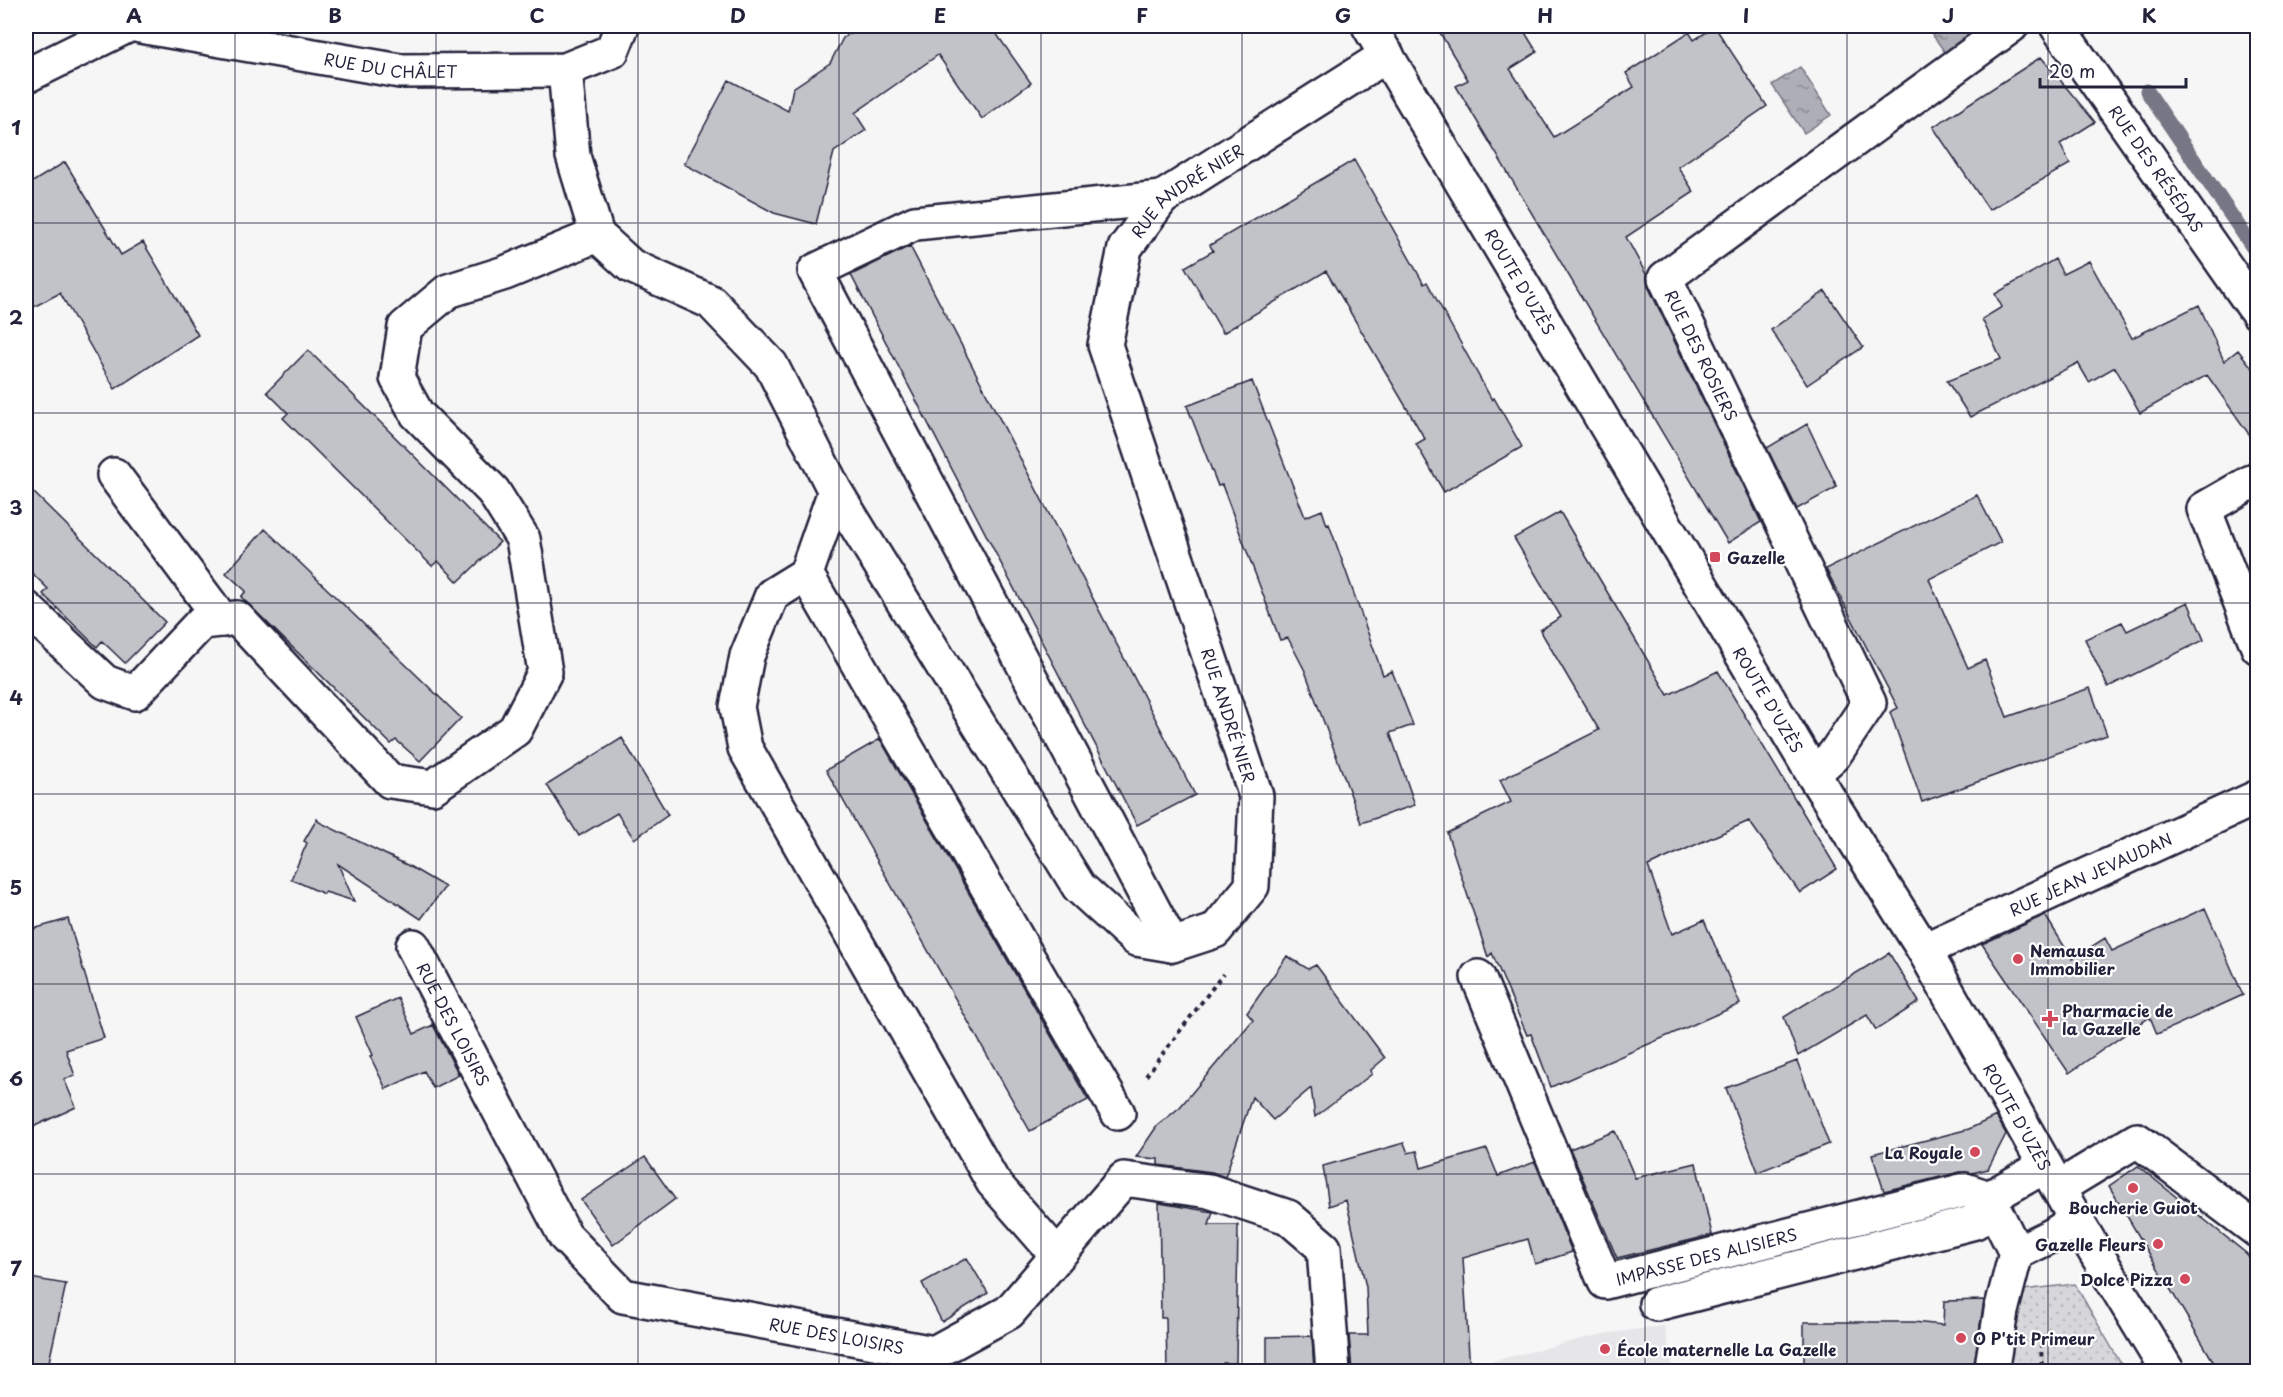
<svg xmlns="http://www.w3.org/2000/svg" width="2283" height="1397" viewBox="0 0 2283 1397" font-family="'Playpen Sans',sans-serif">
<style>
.built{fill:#e6e6e9}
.park{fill:url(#park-dots);stroke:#7c7c8b;stroke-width:1.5}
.water{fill:url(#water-ripples);stroke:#767685;stroke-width:1.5}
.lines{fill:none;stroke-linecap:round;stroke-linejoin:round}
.stream{stroke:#767685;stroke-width:15}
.building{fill:#c2c2c9;stroke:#22223b;stroke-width:1.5}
.minor-casing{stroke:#22223b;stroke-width:38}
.major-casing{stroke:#22223b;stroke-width:38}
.path{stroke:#22223b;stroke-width:4;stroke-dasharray:4.5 4.5;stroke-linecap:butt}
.minor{stroke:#fff;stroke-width:33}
.major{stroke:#fff;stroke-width:33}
.grid{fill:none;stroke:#22223b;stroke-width:1.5;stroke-opacity:0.55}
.poi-dot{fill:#d1495b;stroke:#fff;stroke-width:2}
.labels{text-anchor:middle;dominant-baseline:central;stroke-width:4.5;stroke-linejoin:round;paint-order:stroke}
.street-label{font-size:16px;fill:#22223b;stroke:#fff}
.poi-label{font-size:16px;font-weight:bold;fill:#22223b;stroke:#fff;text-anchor:start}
.neatline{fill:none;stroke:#22223b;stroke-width:2}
.grid-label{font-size:20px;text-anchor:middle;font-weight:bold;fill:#22223b}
</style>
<defs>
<pattern id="park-dots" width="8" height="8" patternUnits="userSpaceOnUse" patternTransform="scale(1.5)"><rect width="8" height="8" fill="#d7d7db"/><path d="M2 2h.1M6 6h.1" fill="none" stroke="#b8b8bd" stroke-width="1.8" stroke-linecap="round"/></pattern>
<pattern id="water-ripples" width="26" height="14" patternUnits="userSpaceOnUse" patternTransform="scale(1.5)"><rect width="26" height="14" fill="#aeaeb7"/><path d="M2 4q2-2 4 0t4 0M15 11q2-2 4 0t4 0" fill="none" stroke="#8d8d96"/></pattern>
</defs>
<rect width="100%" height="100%" fill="#f6f6f7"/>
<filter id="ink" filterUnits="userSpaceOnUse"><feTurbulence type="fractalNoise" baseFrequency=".0167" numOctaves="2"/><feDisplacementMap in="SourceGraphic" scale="12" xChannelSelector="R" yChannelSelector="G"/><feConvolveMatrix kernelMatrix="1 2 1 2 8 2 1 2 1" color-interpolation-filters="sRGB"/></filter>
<g filter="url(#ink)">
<path class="built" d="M1664 1326 1674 1371 1448 1372 1602 1334Z"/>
<path class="park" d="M2075 1284 2125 1371 2007 1372 2023 1290Z"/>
<path class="water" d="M1926 26H1964L1972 38 1947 55Z
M1800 67 1831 115 1804 133 1772 85Z"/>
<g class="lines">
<path class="stream" d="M2147 91 2258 255"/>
</g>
<path class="building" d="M861 26H991L1031 83 982 119 938 55 855 113 866 130 834 152 816 224 774 213 684 164 729 80 788 111 793 88 830 63 843 38Z
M1436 26H1521L1537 52 1510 69 1554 137 1634 87 1626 73 1689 32 1694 40 1715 27 1767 106 1678 167 1694 192 1626 237 1647 276 1648 286 1761 522 1728 543 1456 86 1468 80Z
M2041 57 2095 122 2060 144 2070 164 1989 210 1933 127Z
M1354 160 1424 284 1427 282 1492 400 1494 398 1522 447 1444 492 1416 444 1425 439 1326 271 1223 333 1185 267 1213 251 1210 245Z
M65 162 121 255 143 242 198 335 115 389 60 293 26 311V186Z
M910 246 1195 795 1137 825 851 275Z
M2055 259 2063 274 2089 261 2132 338 2199 305 2224 361 2238 350 2258 375V447L2207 375 2140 413 2115 367 2089 382 2078 363 1970 417 1947 381 2001 359 1982 319 2002 307 1995 294Z
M1825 291 1863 347 1807 385 1771 330Z
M308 350 500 542 458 582 438 561 432 566 283 418 288 413 267 392Z
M1252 381 1305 517 1322 510 1327 525 1329 524 1383 675 1392 671 1413 725 1390 733 1415 805 1361 823 1305 671 1288 638 1280 640 1222 485 1218 486 1187 406Z
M1807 424 1837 487 1797 509 1767 448Z
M26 485 165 622 125 663 102 641 97 647 62 613 43 594 48 589 26 567Z
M1977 495 2001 542 1929 579 1968 668 1985 660 2007 717 2090 688 2107 735 1922 802 1890 712 1898 708 1826 569Z
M1560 512 1668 695 1718 671 1837 869 1800 893 1749 821 1648 866 1672 934 1704 920 1740 1004 1551 1087 1531 1034 1527 1035 1492 953 1488 957 1447 833 1511 802 1500 780 1599 730 1540 630 1561 617 1514 538Z
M265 529 461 718 420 761 396 740 391 744 241 597 246 591 226 573Z
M2188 602 2204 640 2108 687 2085 639 2122 622 2127 631Z
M622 738 668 815 634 839 617 813 579 836 547 785Z
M880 739 1088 1100 1030 1131 826 770Z
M317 819 319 822 409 866 445 887 421 919 338 864 354 901 325 892 324 894 291 879 307 843 304 841Z
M2205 908 2243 995 2157 1034 2150 1017 2069 1073 1982 944 2045 915 2072 959 2105 938 2112 951Z
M68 919 104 1038 66 1050 75 1076 64 1079 76 1107 26 1130V931Z
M1889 953 1919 1002 1876 1030 1867 1015 1798 1056 1784 1017Z
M1287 956 1308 969 1316 965 1385 1058 1371 1070 1372 1074 1315 1117 1311 1088 1273 1120 1252 1097 1225 1177 1212 1172 1158 1165V1159L1136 1157 1157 1126 1180 1107 1253 1020 1247 1013Z
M398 998 414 1034 433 1025 459 1075 433 1088 424 1071 386 1089 370 1056 373 1055 356 1017Z
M1797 1061 1829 1144 1758 1172 1726 1088Z
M1996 1116 2006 1134 1988 1169 1972 1173 1960 1172 1884 1191 1872 1154 1969 1129Z
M1615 1131 1635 1178 1696 1163 1712 1235 1617 1258 1570 1149Z
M1404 1143 1408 1153 1417 1151 1421 1168 1487 1149 1498 1176 1535 1162 1572 1252 1535 1264 1528 1239 1463 1258 1470 1371H1352L1349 1335H1368L1366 1287 1346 1200 1329 1206 1323 1166Z
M645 1157 675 1199 613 1245 581 1200Z
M2138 1166 2247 1254 2258 1271V1371H2219L2109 1186Z
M1159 1203 1213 1212 1209 1225H1238L1236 1363H1223V1371H1167L1166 1318H1161Z
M967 1258 988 1293 942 1322 922 1283Z
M30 1278 66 1284 47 1371H26V1298Z
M1984 1300 1973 1371 1804 1370V1322H1913L1943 1325 1944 1301Z
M1312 1336 1314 1371H1267V1337Z"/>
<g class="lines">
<g class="minor-casing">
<g id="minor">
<path id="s1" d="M140 26 400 71 565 70 612 51 622 26"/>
<path id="s2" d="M2057 26 2258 313"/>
<path d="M565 70 573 156 597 235"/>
<path d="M26 76 127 26"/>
<path d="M1162 198 915 223 815 271 1172 945"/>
<path d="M114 475 222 620"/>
<path d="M2258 478 2204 509 2258 647"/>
<path d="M835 491 806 574 772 595 747 656 737 707 745 748 993 1182 1057 1255"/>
<path d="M806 574 1118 1113"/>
<path id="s3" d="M26 608 105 682 135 693 202 622 237 618 390 781 433 787 515 730 545 672 523 539 493 491 417 414 397 378 405 327 448 291 505 273 597 235 631 266 711 302 771 365 835 491 1079 887 1136 939 1172 945 1215 931 1252 886 1256 796 1105 345 1125 248 1162 198 1387 55"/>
<path d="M1813 774 1834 755 1869 703 1665 278 2011 26"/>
<path id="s4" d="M413 946 565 1236 623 1296 934 1353 1009 1312 1124 1179 1209 1191 1288 1217 1324 1248 1333 1372"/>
<path id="s5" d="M1924 950 2258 797"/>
<path id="s6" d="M1478 977 1605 1282 1965 1190 1989 1198"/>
<path d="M2058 1188 2137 1140 2258 1231"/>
<path d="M1989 1198 2016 1253 2001 1311 1991 1372"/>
<path d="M2016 1253 2053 1235 2076 1220"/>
<path d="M1656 1304 1975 1222 1989 1198 2045 1166"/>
</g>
</g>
<g class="major-casing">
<g id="major">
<path id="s7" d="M1369 26 1813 774 1924 950 2076 1220 2168 1372"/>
</g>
</g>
<path class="path" d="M1146 1076 1223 974
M2041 1343 2042 1372"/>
<use href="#minor" class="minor"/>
<use href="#major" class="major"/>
</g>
</g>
<path class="grid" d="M235 26V1372M436 26V1372M638 26V1372M839 26V1372M1041 26V1372M1242 26V1372M1444 26V1372M1645 26V1372M1847 26V1372M2048 26V1372M26 223H2258M26 413H2258M26 603H2258M26 794H2258M26 984H2258M26 1174H2258"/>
<g class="poi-dot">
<rect x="1709" y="551" width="12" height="12" rx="3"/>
<circle cx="2018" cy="959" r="6"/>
<path d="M2047 1010h6v6h6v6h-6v6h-6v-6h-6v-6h6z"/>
<circle cx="1975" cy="1152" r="6"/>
<circle cx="2133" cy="1188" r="6"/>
<circle cx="2158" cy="1244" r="6"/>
<circle cx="2185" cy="1279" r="6"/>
<circle cx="1961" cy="1338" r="6"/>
<circle cx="1605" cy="1349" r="6"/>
</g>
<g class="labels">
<g class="street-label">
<text stroke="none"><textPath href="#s1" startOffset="254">RUE DU CHÂLET</textPath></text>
<text stroke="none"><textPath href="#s2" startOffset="174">RUE DES RÉSÉDAS</textPath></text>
<text stroke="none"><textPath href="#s3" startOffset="3108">RUE ANDRÉ NIER</textPath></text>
<text stroke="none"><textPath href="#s7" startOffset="297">ROUTE D'UZÈS</textPath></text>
<text transform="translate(1702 355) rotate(64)">RUE DES ROSIERS</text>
<text stroke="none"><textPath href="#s7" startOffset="783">ROUTE D'UZÈS</textPath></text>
<text transform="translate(1229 715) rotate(72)">RUE ANDRÉ NIER</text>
<text stroke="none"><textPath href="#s5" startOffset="183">RUE JEAN JEVAUDAN</textPath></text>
<text stroke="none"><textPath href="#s4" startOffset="88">RUE DES LOISIRS</textPath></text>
<text stroke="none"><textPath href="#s7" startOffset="1269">ROUTE D'UZÈS</textPath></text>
<text stroke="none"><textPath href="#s6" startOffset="435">IMPASSE DES ALISIERS</textPath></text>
<text stroke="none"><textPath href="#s4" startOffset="628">RUE DES LOISIRS</textPath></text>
</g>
<g class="poi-label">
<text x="1727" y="557">Gazelle</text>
<text x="2030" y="950">Nemausa<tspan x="2030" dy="18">Immobilier</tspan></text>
<text x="2062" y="1010">Pharmacie de<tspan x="2062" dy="18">la Gazelle</tspan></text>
<text x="1963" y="1152" text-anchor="end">La Royale</text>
<text x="2133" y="1207" text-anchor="middle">Boucherie Guiot</text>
<text x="2146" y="1244" text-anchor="end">Gazelle Fleurs</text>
<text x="2173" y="1279" text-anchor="end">Dolce Pizza</text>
<text x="1973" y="1338">O P'tit Primeur</text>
<text x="1617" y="1349">École maternelle La Gazelle</text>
</g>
</g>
<rect width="2283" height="1397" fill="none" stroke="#fff" stroke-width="66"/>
<path d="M2040 78v9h146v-9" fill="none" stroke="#22223b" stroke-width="3"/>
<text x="2049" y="78" font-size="18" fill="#22223b" stroke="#ffffff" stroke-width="4.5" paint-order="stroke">20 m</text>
<rect x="33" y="33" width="2217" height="1331" class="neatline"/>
<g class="grid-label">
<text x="134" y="23">A</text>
<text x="335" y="23">B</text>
<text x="537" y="23">C</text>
<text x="738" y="23">D</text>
<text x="940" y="23">E</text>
<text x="1142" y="23">F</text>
<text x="1343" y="23">G</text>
<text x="1545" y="23">H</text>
<text x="1746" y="23">I</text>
<text x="1948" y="23">J</text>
<text x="2149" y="23">K</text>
<text x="16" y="135">1</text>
<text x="16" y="325">2</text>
<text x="16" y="515">3</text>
<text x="16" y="705">4</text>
<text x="16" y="895">5</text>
<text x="16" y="1086">6</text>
<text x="16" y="1276">7</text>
</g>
</svg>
